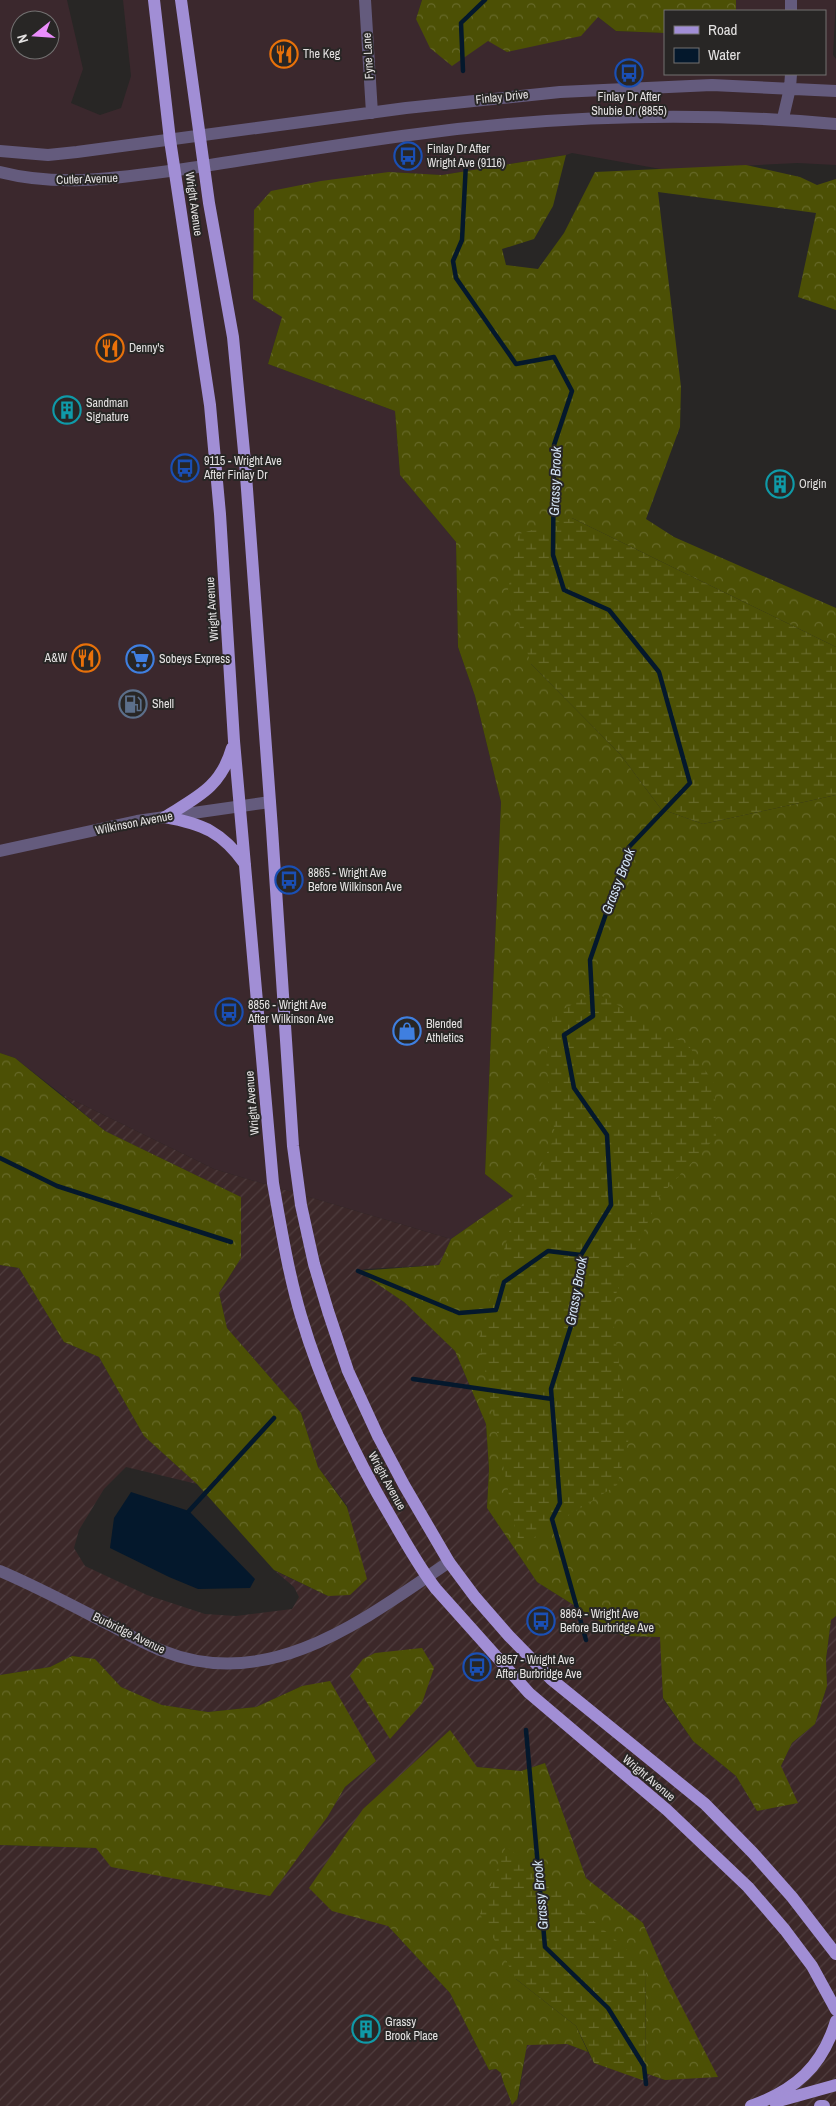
<svg xmlns="http://www.w3.org/2000/svg" width="836" height="2106" viewBox="0 0 836 2106" font-family="'Archivo Narrow',sans-serif">
<style>
.commercial{fill:#3b282d;fill-rule:evenodd}
.industrial{fill:url(#industrial-furrows);fill-rule:evenodd}
.forest{fill:url(#forest-crowns)}
.wetland{fill:url(#wetland-marsh)}
.water{fill:#04182c}
.lines{fill:none;stroke-linecap:round;stroke-linejoin:round}
.stream{stroke:#04182c;stroke-width:4.5}
.minor{stroke:#645b7d;stroke-width:12}
.major{stroke:#a18ed5;stroke-width:12}
.labels{text-anchor:middle;dominant-baseline:central;stroke-width:4;stroke-linejoin:round;paint-order:stroke}
.poi-label{font-size:12px;fill:#e4e2e2;stroke:#282625;text-anchor:start}
.street-label{font-size:12px;fill:#e4e2e2;stroke:#282625}
.water-label{font-size:14px;font-style:italic;fill:#d2e2f4;stroke:#282625}
</style>
<defs>
<pattern id="industrial-furrows" width="10" height="10" patternUnits="userSpaceOnUse" patternTransform="scale(1.25)"><rect width="10" height="10" fill="#3c2829"/><path d="M-1 1l2-2M0 10L10 0M9 11l2-2" fill="none" stroke="#4f3d3e"/></pattern>
<pattern id="forest-crowns" width="20" height="18" patternUnits="userSpaceOnUse" patternTransform="scale(1.25)"><rect width="20" height="18" fill="#4c5005"/><path d="M2 6a3 3 0 1 1 6 0M12 15a3 3 0 1 1 6 0" fill="none" stroke="#666929"/></pattern>
<pattern id="wetland-marsh" width="20" height="14" patternUnits="userSpaceOnUse" patternTransform="scale(1.25)"><rect width="20" height="14" fill="#4c5005"/><path d="M1 5h8M5 5V1M11 12h8M15 12V8" fill="none" stroke="#666929"/></pattern>
</defs>
<rect width="100%" height="100%" fill="#282625"/>
<path class="commercial" d="M0 0H67L83 69 71 103 100 115 121 108 131 76 123 0H422L416 19 488 41 598 17 616 31 665 33V74H825V11H736V0H836L833 55 836 59V165L797 163 666 170 572 153 566 155 442 175 389 172 282 317 268 364 395 411 400 475 456 542 458 647 475 696 501 802 485 1174 513 1196 451 1239 214 1169 61 1094 15 1058 0 1053ZM20 20H50V50H20Z"/>
<path class="industrial" d="M61 1094 214 1169 451 1239 439 1265 365 1269 359 1271 404 1302 455 1351 486 1424 489 1469 487 1508 537 1582 623 1636 661 1637 663 1699 693 1741 736 1776 757 1811 774 1807 781 1766 792 1743 815 1724 827 1686 826 1659 831 1620 836 1616V2106H0V1845L96 1848 328 1816 345 1787 376 1761 302 1686 256 1707 208 1712 162 1705 121 1687 95 1659 72 1656 50 1667 0 1675V1265L19 1268 64 1342 99 1357 144 1436 197 1484 126 1467 104 1489 79 1530 74 1548 85 1566 147 1595 205 1614 236 1616 292 1609 299 1597 294 1587 275 1571 328 1596 348 1507 318 1467 301 1413 227 1328 219 1293 241 1258V1197L105 1131ZM545 1763 586 1878 643 1923 666 1976 665 2080 645 2073V2080L594 2063 588 2052 567 2044H527L518 2099 517 2097 512 2104 503 2082 501 2073 496 2069 489 2070 450 1993 388 1926 477 1767 521 1771Z"/>
<path class="forest" d="M422 0H736V11H665V33L616 31 598 17 581 36 507 52 488 41 452 66 430 48 416 19Z
M566 155 553 206 534 239 502 249 506 265 538 269 564 233 595 172 746 165 800 177 817 185 836 179V310L798 297 816 213 658 192 681 387 680 427 646 519 674 537 836 608V647L572 518 531 664 620 754 661 809 703 824 836 795V1616L831 1620 826 1659 827 1686 815 1724 792 1743 781 1766 798 1803 757 1811 736 1776 693 1741 663 1698 660 1637 623 1636 537 1582 487 1508 489 1469 486 1424 455 1351 404 1302 358 1271 439 1265 451 1239 513 1196 485 1174 501 802 475 696 458 647 456 542 400 475 395 411 268 364 282 317 253 299 254 210 271 191 321 181 389 172 442 175Z
M0 1053 15 1058 105 1131 241 1197V1258L219 1293 227 1328 301 1413 318 1467 347 1507 367 1579 350 1595 328 1596 274 1570 197 1484 144 1436 99 1357 64 1342 19 1268 0 1265Z
M422 1648 434 1668 422 1703 390 1739 350 1676 363 1659 375 1653Z
M72 1656 95 1659 121 1687 162 1705 208 1712 256 1707 302 1686 330 1681 376 1761 345 1787 328 1816 270 1896 111 1867 96 1848 0 1845V1675L50 1667Z
M450 1730 477 1767 521 1771 545 1763 586 1878 643 1923 666 1976 718 2077 665 2080 645 2073 646 1966 516 1979 576 2026 588 2052 567 2044 527 2045 516 2106 517 2099 512 2105C509 2094 503 2085 501 2073L496 2069 489 2070 450 1993 388 1926 332 1911 309 1888 363 1809Z"/>
<path class="wetland" d="M572 518 836 647V795L703 824 661 809 620 754 531 664 508 590 519 534Z
M595 992 689 1046 715 1085 716 1137 659 1197 611 1305 629 1438 617 1485 525 1543 517 1537 479 1339 509 1232 555 1136 546 1060 553 1015Z
M506 1846 646 1966 645 2081 594 2063 576 2026 516 1979 480 1914Z"/>
<path class="water" d="M131 1492 189 1511 255 1579 250 1588 198 1589 169 1577 110 1548 114 1518Z"/>
<g class="lines">
<path class="stream" d="M463 71 461 23 485 0
M466 163 462 240 453 261 456 278 516 364 554 357 572 391 554 445 553 555 564 590 609 610 659 672 690 783 629 847 590 960 593 1016 564 1035 574 1088 607 1135 611 1205 581 1255 576 1310 551 1389 560 1503 552 1519 586 1640
M0 1158 57 1186 231 1242
M358 1271 459 1313 496 1310 504 1282 548 1251 581 1255
M413 1379 552 1399
M189 1511 274 1418
M526 1730 545 1947 608 2008 644 2066 646 2084"/>
<path class="minor" d="M365 0 372 113
M791 0V11
M783 118 790 88 791 74
M0 151 48 155 77 152 406 108 560 92 712 85 836 91
M0 172C62 188 123 177 184 169 257 158 329 146 402 136 545 116 692 111 836 124
M0 851 137 821 270 802
M0 1571C38 1587 75 1607 112 1626 129 1635 145 1644 163 1651 270 1694 366 1618 449 1562"/>
<path class="major" d="M154 0 170 140 210 405 220 514 234 741 273 1183C281 1227 288 1272 301 1316 322 1387 354 1455 392 1519 406 1543 419 1567 436 1589L529 1693 667 1810 748 1887 785 1930 812 1966 836 2010
M181 0 209 203 233 337 245 462 272 829 293 1146 301 1205 314 1264 328 1311 348 1371 378 1436 404 1485 449 1562 475 1597 509 1636 551 1679 705 1804 753 1853 792 1897 836 1954
M165 817C197 797 221 787 232 748
M165 817C203 824 222 832 245 864
M775 2102 836 2085
M751 2106C795 2090 822 2067 836 2021
M820 2106H824"/>
</g>
<defs>
<g id="restaurant-ring" transform="scale(1.4375)"><circle r="9.5" fill="#282625" stroke="#e8710a" stroke-width="1.5"/><path d="M-5-6h1v4h1v-4h1v4h1v-4h1v5L-1.5 .5V6h-2V.5L-5-1ZM5-6V6H3V1.5H1.5Q1.5-4 5-6Z" fill="#e8710a"/></g>
<g id="bus-ring" transform="scale(1.4375)"><circle r="9.5" fill="#282625" stroke="#1a4fb4" stroke-width="1.5"/><path d="M-5-6H5V4H4V6H2V4H-2V6H-4V4H-5ZM-3.5-4V0h7V-4ZM-3.5 1.2v1.5H-2V1.2ZM2 1.2v1.5H3.5V1.2Z" fill="#1a4fb4"/></g>
<g id="building-ring" transform="scale(1.4375)"><circle r="9.5" fill="#282625" stroke="#0f9aa8" stroke-width="1.5"/><path d="M-4-6H4V6H1V3H-1V6H-4ZM-2.5-4.3h1.7v1.8h-1.7ZM.8-4.3h1.7v1.8H.8ZM-2.5-1h1.7V.8h-1.7ZM.8-1h1.7V.8H.8Z" fill="#0f9aa8"/></g>
<g id="supermarket-ring" transform="scale(1.4375)"><circle r="9.5" fill="#282625" stroke="#3f7fe0" stroke-width="1.5"/><path d="M-6-5.5h2.5l.6 2H6L4.5 2H-2.5L-4.4-4H-6ZM-1.5 3.2a1.3 1.3 0 1 0 .1 0ZM3 3.2a1.3 1.3 0 1 0 .1 0Z" fill="#3f7fe0"/></g>
<g id="fuel-ring" transform="scale(1.4375)"><circle r="9.5" fill="#282625" stroke="#5c6f8a" stroke-width="1.5"/><path d="M-5.5-6h7V0h2V4h1.3V-2.5L3-4.5l.8-.8L6-3V5H2.5V1h-1V6h-7ZM-4.2-4.7v3.2H.2V-4.7Z" fill="#5c6f8a"/></g>
<g id="shop-ring" transform="scale(1.4375)"><circle r="9.5" fill="#282625" stroke="#3f7fe0" stroke-width="1.5"/><path d="M-5-2.5h2.3a2.7 3.5 0 0 1 5.4 0H5L5.5 6h-11ZM-1.5-2.5h3a1.5 2.3 0 0 0-3 0Z" fill="#3f7fe0"/></g>
</defs>
<g fill-rule="evenodd">
<use href="#restaurant-ring" x="284" y="54"/>
<use href="#bus-ring" x="629" y="73"/>
<use href="#bus-ring" x="408" y="156"/>
<use href="#restaurant-ring" x="110" y="348"/>
<use href="#building-ring" x="67" y="410"/>
<use href="#bus-ring" x="185" y="468"/>
<use href="#building-ring" x="780" y="484"/>
<use href="#restaurant-ring" x="86" y="658"/>
<use href="#supermarket-ring" x="140" y="659"/>
<use href="#fuel-ring" x="133" y="704"/>
<use href="#bus-ring" x="289" y="880"/>
<use href="#bus-ring" x="229" y="1012"/>
<use href="#shop-ring" x="407" y="1031"/>
<use href="#bus-ring" x="541" y="1621"/>
<use href="#bus-ring" x="477" y="1667"/>
<use href="#building-ring" x="366" y="2029"/>
</g>
<g class="labels">
<g class="poi-label">
<text x="303" y="54">The Keg</text>
<text x="629" y="97" text-anchor="middle">Finlay Dr After<tspan x="629" dy="14">Shubie Dr (8855)</tspan></text>
<text x="427" y="149">Finlay Dr After<tspan x="427" dy="14">Wright Ave (9116)</tspan></text>
<text x="129" y="348">Denny's</text>
<text x="86" y="403">Sandman<tspan x="86" dy="14">Signature</tspan></text>
<text x="204" y="461">9115 - Wright Ave<tspan x="204" dy="14">After Finlay Dr</tspan></text>
<text x="799" y="484">Origin</text>
<text x="67" y="658" text-anchor="end">A&amp;W</text>
<text x="159" y="659">Sobeys Express</text>
<text x="152" y="704">Shell</text>
<text x="308" y="873">8865 - Wright Ave<tspan x="308" dy="14">Before Wilkinson Ave</tspan></text>
<text x="248" y="1005">8856 - Wright Ave<tspan x="248" dy="14">After Wilkinson Ave</tspan></text>
<text x="426" y="1024">Blended<tspan x="426" dy="14">Athletics</tspan></text>
<text x="560" y="1614">8864 - Wright Ave<tspan x="560" dy="14">Before Burbridge Ave</tspan></text>
<text x="496" y="1660">8857 - Wright Ave<tspan x="496" dy="14">After Burbridge Ave</tspan></text>
<text x="385" y="2022">Grassy<tspan x="385" dy="14">Brook Place</tspan></text>
</g>
<g class="street-label">
<text transform="translate(368 56) rotate(-93)">Fyne Lane</text>
<text transform="translate(502 97) rotate(-6)">Finlay Drive</text>
<text transform="translate(87 179) rotate(-2)">Cutler Avenue</text>
<text transform="translate(194 204) rotate(82)">Wright Avenue</text>
<text transform="translate(212 609) rotate(-94)">Wright Avenue</text>
<text transform="translate(134 823) rotate(-11)">Wilkinson Avenue</text>
<text transform="translate(252 1103) rotate(-95)">Wright Avenue</text>
<text transform="translate(387 1481) rotate(61)">Wright Avenue</text>
<text transform="translate(129 1633) rotate(26)">Burbridge Avenue</text>
<text transform="translate(649 1778) rotate(40)">Wright Avenue</text>
</g>
<g class="water-label">
<text transform="translate(555 481) rotate(-88)">Grassy Brook</text>
<text transform="translate(618 881) rotate(-69)">Grassy Brook</text>
<text transform="translate(576 1291) rotate(-80)">Grassy Brook</text>
<text transform="translate(540 1895) rotate(-95)">Grassy Brook</text>
</g>
</g>
<rect x="664" y="10" width="162" height="65" fill="#282625" stroke="#737171"/>
<rect x="674" y="26" width="25" height="8" fill="#a18ed5" stroke="#737171"/>
<text x="708" y="35" font-size="15" fill="#e4e2e2">Road</text>
<rect x="674" y="48" width="25" height="15" fill="#04182c" stroke="#737171"/>
<text x="708" y="60" font-size="15" fill="#e4e2e2">Water</text>
<g transform="translate(35 35) rotate(253)"><circle r="24" fill="#282625" stroke="#737171"/>
<path d="M0-4L9 19L0 12L-9 19Z" fill="#eb8dfc"/>
<text y="-8" font-size="14" font-weight="bold" text-anchor="middle" fill="#e4e2e2">N</text>
</g>
</svg>
